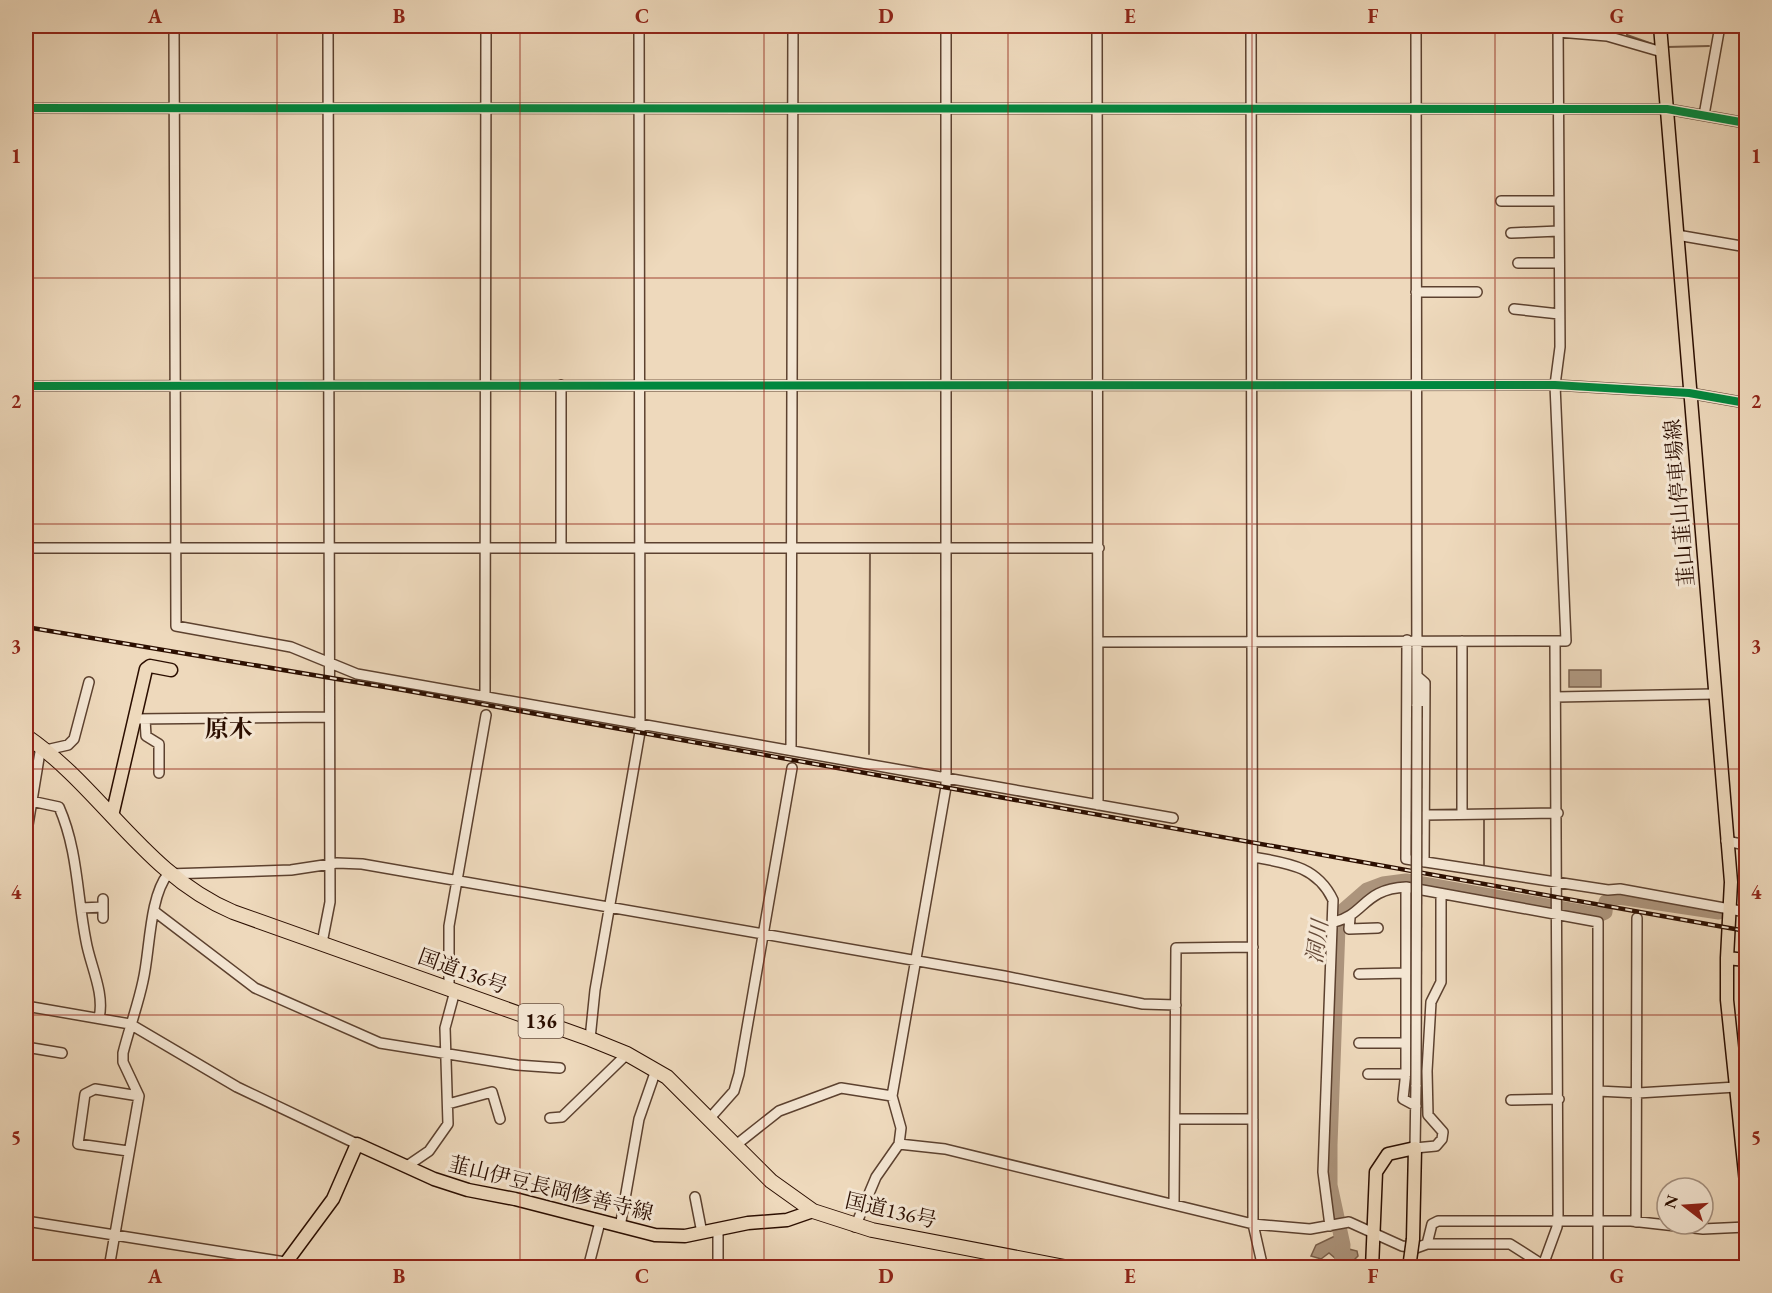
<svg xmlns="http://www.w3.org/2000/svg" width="1772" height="1293" viewBox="0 0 1772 1293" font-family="'EB Garamond','Noto Serif JP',serif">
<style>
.water{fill:#ac947c;stroke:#785e4a;stroke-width:1.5}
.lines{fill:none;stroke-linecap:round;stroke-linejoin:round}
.stream{stroke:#785e4a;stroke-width:2}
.river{stroke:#ac947c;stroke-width:15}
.minor-casing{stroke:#5c412f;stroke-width:12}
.major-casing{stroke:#2b0e00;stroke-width:15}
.highway-casing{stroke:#2b0e00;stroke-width:16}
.minor{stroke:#f4e6d3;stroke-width:9}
.major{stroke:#eed9bc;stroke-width:12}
.highway{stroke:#eed9bc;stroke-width:14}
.rail-casing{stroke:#2b0e00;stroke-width:4.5}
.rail{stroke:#f4e6d3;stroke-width:2;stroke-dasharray:7;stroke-linecap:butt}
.minor-bridge-casing{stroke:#5c412f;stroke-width:12;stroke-linecap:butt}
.major-bridge-casing{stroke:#2b0e00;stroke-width:15;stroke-linecap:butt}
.minor-bridge{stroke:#f4e6d3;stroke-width:9}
.major-bridge{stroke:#eed9bc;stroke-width:12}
.cycleway-casing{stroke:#f4e6d3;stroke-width:11}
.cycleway{stroke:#00873e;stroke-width:8}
.grid{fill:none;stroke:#8f2418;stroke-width:1.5;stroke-opacity:0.55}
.labels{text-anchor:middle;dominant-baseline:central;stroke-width:6;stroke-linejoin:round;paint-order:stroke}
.shield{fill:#f4e6d3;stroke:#674f3f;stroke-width:1.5}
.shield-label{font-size:20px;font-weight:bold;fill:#2b0e00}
.street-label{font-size:21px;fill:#2b0e00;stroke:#f4e6d3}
.water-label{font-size:22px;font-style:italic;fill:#654a38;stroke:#f4e6d3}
.quarter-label{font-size:24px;font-weight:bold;fill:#2b0e00;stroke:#f4e6d3}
.neatline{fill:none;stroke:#8f2418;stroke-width:2}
.grid-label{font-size:20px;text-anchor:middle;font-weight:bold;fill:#8f2418}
</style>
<rect width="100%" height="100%" fill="#eed9bc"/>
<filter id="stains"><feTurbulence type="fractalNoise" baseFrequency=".00333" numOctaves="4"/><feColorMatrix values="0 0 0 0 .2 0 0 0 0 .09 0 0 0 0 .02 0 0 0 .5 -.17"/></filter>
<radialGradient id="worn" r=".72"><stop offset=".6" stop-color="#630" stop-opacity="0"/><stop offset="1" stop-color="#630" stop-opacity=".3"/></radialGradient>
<path class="water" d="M1569 670H1601V687H1569Z
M1337 1211 1349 1249 1357 1251 1358 1256 1346 1268 1333 1267 1336 1259 1329 1253 1321 1259 1311 1256 1316 1245 1335 1236 1331 1213Z"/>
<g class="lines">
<path class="stream" d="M1627 26V35L1658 46
M1667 47 1709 46
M869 754 870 550
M1484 817V868"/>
<path class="river" d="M1341 1268 1343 1245 1330 1185V1145L1338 927 1344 910 1367 890 1383 884 1406 881 1598 915 1605 912 1606 902 1619 897 1719 912"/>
<g class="minor-casing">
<path id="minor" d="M174 26 176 626 291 647 357 674 1173 818
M1097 26 1098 805
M1251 26 1253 1224 1263 1268
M1416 26 1417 706
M1558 32 1607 36 1662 52
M26 108 1667 109 1746 123
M1704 115 1720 26
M1501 201H1559
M1511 233 1559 231
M1677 235 1741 246
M1518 263H1559
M1416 292H1477
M1514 309 1559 314
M561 385V547
M26 386 1555 385 1689 393 1746 403
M26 548H1099
M1407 640 1406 859 1608 890 1620 889 1746 912
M1098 642 1566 641 1555 385 1560 347 1558 26
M1417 676 1425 683 1424 862
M485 696 486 26
M1556 697 1714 694
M135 719 329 717
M145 719 146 736 159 744V773
M46 750 68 745 74 739 89 682
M791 750 793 26
M31 801 59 807C78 850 77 896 86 941 90 965 105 993 99 1018
M1462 814V641
M1424 815 1558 813
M26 837 41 746
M1726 841 1746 845
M1253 857C1287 863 1317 866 1333 900L1323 1172 1330 1226
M1406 887V1071L1403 1099 1416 1106
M81 908 103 907
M154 911 255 988 380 1043 517 1065 560 1068
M103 918V899
M1350 918 1349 929 1378 928
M1334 922C1365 915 1363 889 1406 887L1598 922V1268
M322 943 330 902 328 26
M1359 974 1406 973
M449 989V926L486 715
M26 1006 130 1024 237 1087 357 1144
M590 1039 595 990 640 732 639 26
M1359 1043H1406
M26 1047 62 1053
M1734 1063 1746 1062
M1368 1074H1406
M1416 1085 1415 1148 1436 1146 1442 1139 1443 1132 1428 1115 1427 1071 1431 1002 1441 982V894
M1598 1091 1638 1093 1736 1087
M1511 1100 1559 1099
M448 1104 492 1092 500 1119
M550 1118 562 1117 627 1054
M710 1118 734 1091 739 1074 792 768
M1175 1119H1253
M899 1144 945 1149 1253 1224 1310 1229 1349 1222 1402 1246 1416 1248 1427 1244 1432 1224 1438 1221H1631L1703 1229 1746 1227
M736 1145 779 1111 841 1088 892 1096
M128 1151 78 1144 85 1094 95 1089 139 1096
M407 1166 429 1151 448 1124 445 1028 455 991
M695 1197 702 1233
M1174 1204 1176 948 1253 947
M26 1221 285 1262
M1636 1222 1637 918
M620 1227 639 1119 656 1070
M855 1227 876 1177 899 1144 901 1128 892 1096 946 787V26
M718 1230V1268
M1427 1244H1510L1543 1265 1572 1268
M109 1268 139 1096 123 1062V1053C129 1029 138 1005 143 981 150 952 149 897 168 874L291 870 337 863 362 864 1004 976 1143 1004 1176 1005
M588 1268 600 1222
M1542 1268 1557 1227 1558 1215 1555 641"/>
</g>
<g class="major-casing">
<path id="major" d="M1660 26 1731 882 1727 958 1746 960
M112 816 146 669 150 666 171 670
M1727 958V1000L1746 1183
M282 1268 333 1199 357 1144 434 1179 468 1190 515 1199 655 1235 685 1236 748 1223 787 1220 813 1211
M1372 1268 1376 1172 1388 1154 1415 1148 1413 1239"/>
</g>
<g class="highway-casing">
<path id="highway" d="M26 736C102 788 145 875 233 912L590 1039 627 1054 667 1077 771 1181 813 1211 872 1230 1070 1268"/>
</g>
<use href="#minor" class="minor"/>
<use href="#major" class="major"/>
<use href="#highway" class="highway"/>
<g class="rail-casing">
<path id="rail" d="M26 627 403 690 1746 931"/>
</g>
<use href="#rail" class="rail"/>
<g class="minor-bridge-casing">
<path id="minor-bridge" d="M1416 1085 1417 706"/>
</g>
<g class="major-bridge-casing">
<path id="major-bridge" d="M1409 1268 1413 1239"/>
</g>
<use href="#minor-bridge" class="minor-bridge"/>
<use href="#major-bridge" class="major-bridge"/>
<g class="cycleway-casing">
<path id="cycleway" d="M26 108 1667 109 1746 123
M26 386 1555 385 1689 393 1746 403"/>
</g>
<use href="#cycleway" class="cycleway"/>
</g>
<path class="grid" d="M277 26V1268M520 26V1268M764 26V1268M1008 26V1268M1252 26V1268M1495 26V1268M26 278H1746M26 524H1746M26 769H1746M26 1015H1746"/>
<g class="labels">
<rect class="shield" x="518.5" y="1004" width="45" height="34" rx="4.5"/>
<g class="shield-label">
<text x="541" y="1021">136</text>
</g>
<g class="street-label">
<text transform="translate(1679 503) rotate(-95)">韮山韮山停車場線</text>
<text transform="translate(463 971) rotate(20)">国道136号</text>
<text transform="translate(551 1188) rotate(14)">韮山伊豆長岡修善寺線</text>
<text transform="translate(891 1210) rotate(13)">国道136号</text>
</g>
<g class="water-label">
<text transform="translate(1317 942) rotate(-82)">洞川</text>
</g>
<g class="quarter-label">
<text x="229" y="728">原木</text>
</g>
</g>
<rect width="1772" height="1293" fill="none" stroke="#eed9bc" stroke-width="66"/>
<g transform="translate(1685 1206) rotate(287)"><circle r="28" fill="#f4e6d3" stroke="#a4907f" stroke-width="1.5"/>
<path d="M0-4.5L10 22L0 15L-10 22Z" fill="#8f2418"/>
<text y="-9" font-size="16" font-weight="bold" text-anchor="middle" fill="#2b0e00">N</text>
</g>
<rect x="33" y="33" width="1706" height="1227" class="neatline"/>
<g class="grid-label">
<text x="155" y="23">A</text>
<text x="399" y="23">B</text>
<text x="642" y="23">C</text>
<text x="886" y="23">D</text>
<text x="1130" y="23">E</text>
<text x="1373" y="23">F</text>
<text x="1617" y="23">G</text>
<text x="16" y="163">1</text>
<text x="1756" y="163">1</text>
<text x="16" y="408">2</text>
<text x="1756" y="408">2</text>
<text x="16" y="653">3</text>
<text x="1756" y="653">3</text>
<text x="16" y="899">4</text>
<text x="1756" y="899">4</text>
<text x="16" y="1144">5</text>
<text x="1756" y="1144">5</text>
<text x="155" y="1283">A</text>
<text x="399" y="1283">B</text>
<text x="642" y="1283">C</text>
<text x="886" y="1283">D</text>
<text x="1130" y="1283">E</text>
<text x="1373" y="1283">F</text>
<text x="1617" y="1283">G</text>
</g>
<rect width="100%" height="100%" filter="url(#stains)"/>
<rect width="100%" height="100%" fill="url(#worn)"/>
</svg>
